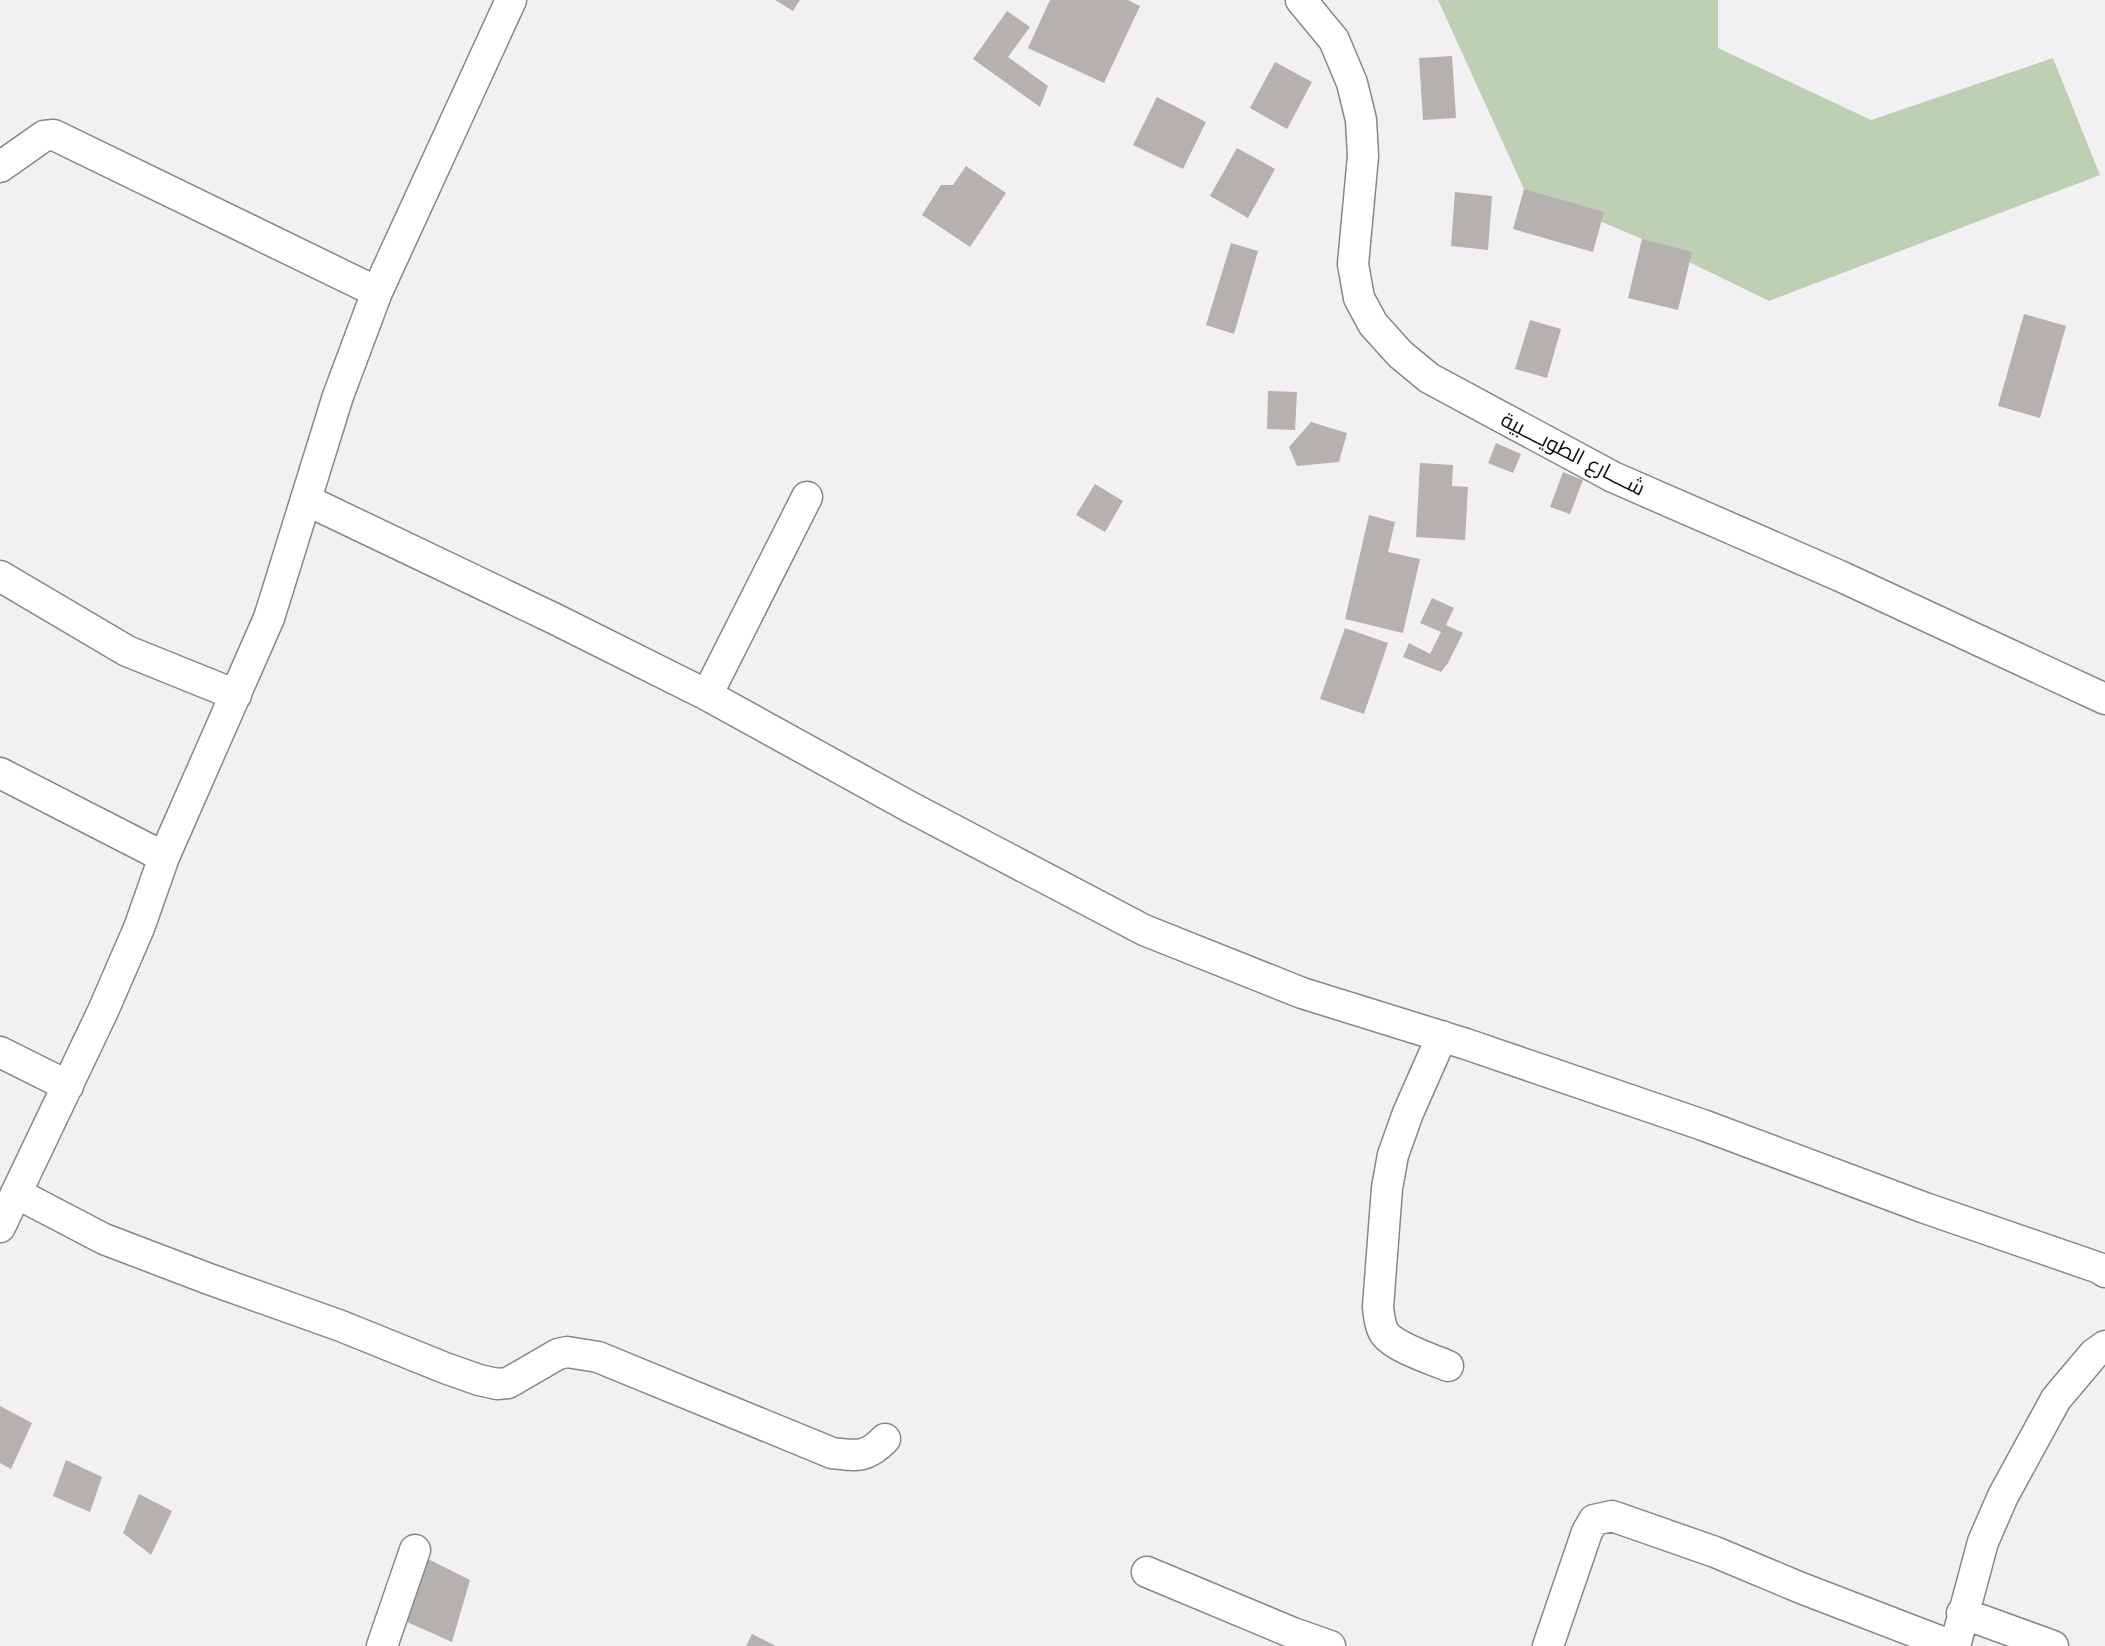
<svg xmlns="http://www.w3.org/2000/svg" width="2105" height="1646" viewBox="0 0 2105 1646" font-family="Jost,Cairo,sans-serif">
<style>
.green{fill:#bed0b3}
.building{fill:#b4b1af}
.lines{fill:none;stroke-linecap:round;stroke-linejoin:round}
.minor-casing{stroke:#888689;stroke-width:33}
.minor{stroke:#fff;stroke-width:30}
.labels{text-anchor:middle;dominant-baseline:central;stroke-width:4.5;stroke-linejoin:round;paint-order:stroke}
.street-label{font-size:21px;fill:#100f10;stroke:#fff}
</style>
<rect width="100%" height="100%" fill="#f3f0f3"/>
<path class="green" d="M1438 0H1718V48L1871 120 2053 58 2100 175 1769 301 1642 239 1524 189Z"/>
<path class="building" d="M775 0H800L793 11Z
M1050 0H1128L1140 6 1104 83 1028 48Z
M1007 11 1030 27 1008 57 1048 86 1040 107 973 59Z
M1452 56 1456 118 1423 120 1419 58Z
M1275 62 1312 82 1287 129 1250 108Z
M1157 97 1206 122 1183 169 1133 145Z
M1237 148 1275 169 1248 218 1210 196Z
M966 166 1006 193 970 247 922 215 941 185H953Z
M1524 189 1604 212 1593 252 1513 229Z
M1455 192 1492 196 1488 250 1451 246Z
M1642 239 1692 252 1678 310 1628 298Z
M1231 243 1258 251 1234 334 1206 325Z
M2024 314 2066 326 2040 418 1998 406Z
M1530 320 1561 329 1547 378 1515 369Z
M1268 391 1297 392 1295 430 1267 429Z
M1311 422 1347 433 1339 462 1297 466 1289 447Z
M1496 443 1521 454 1513 473 1488 463Z
M1420 463 1453 465 1452 486 1468 487 1465 540 1416 537Z
M1563 472 1583 480 1570 514 1550 507Z
M1095 484 1123 501 1105 532 1076 515Z
M1369 515 1395 522 1388 552 1420 559 1403 633 1345 619Z
M1432 598 1454 608 1446 625 1463 633 1448 663 1441 672 1403 657 1409 643 1430 654 1441 632 1420 623Z
M1345 628 1388 643 1364 714 1320 699Z
M0 1406 32 1423 11 1469 0 1463Z
M66 1460 102 1477 90 1512 53 1496Z
M139 1494 172 1511 151 1555 123 1533Z
M426 1558 470 1580 452 1642 405 1621Z
M752 1634 776 1646H746Z"/>
<g class="lines">
<g class="minor-casing">
<path id="minor" d="M1301 0 1334 40 1352 83 1361 120 1363 156 1353 264 1359 298 1373 324 1400 354 1429 378 1613 477 1840 576 2105 699
M0 167 44 136 54 135 377 292
M306 500 555 619 707 695 910 807 1144 930 1302 993 1466 1044 1703 1125 1925 1208 2099 1268 2105 1272
M0 576 127 651 236 695
M707 695 807 497
M0 773 164 857
M1442 1036 1408 1113 1393 1155 1387 1188 1378 1307C1379 1315 1380 1327 1385 1334 1396 1348 1432 1359 1448 1366
M0 1052 68 1086
M16 1193 104 1239 209 1279 341 1326 445 1368 479 1380 497 1384 508 1383 558 1354 567 1352 598 1357 832 1453C857 1456 867 1458 885 1439
M0 1227 103 1011 139 928 164 857 269 618 338 396 377 292 511 0
M1147 1572 1293 1633 1330 1646
M1962 1613 2053 1646
M382 1646 415 1550
M1548 1646 1587 1532 1594 1520 1612 1516 1715 1552 1801 1588 1952 1646
M1955 1646 1983 1542 2003 1496 2056 1399 2094 1354 2105 1346"/>
</g>
<use href="#minor" class="minor"/>
</g>
<g class="labels">
<g class="street-label">
<text transform="translate(1573 454) rotate(27)">شــــارع الطويــــبية</text>
</g>
</g>
</svg>
